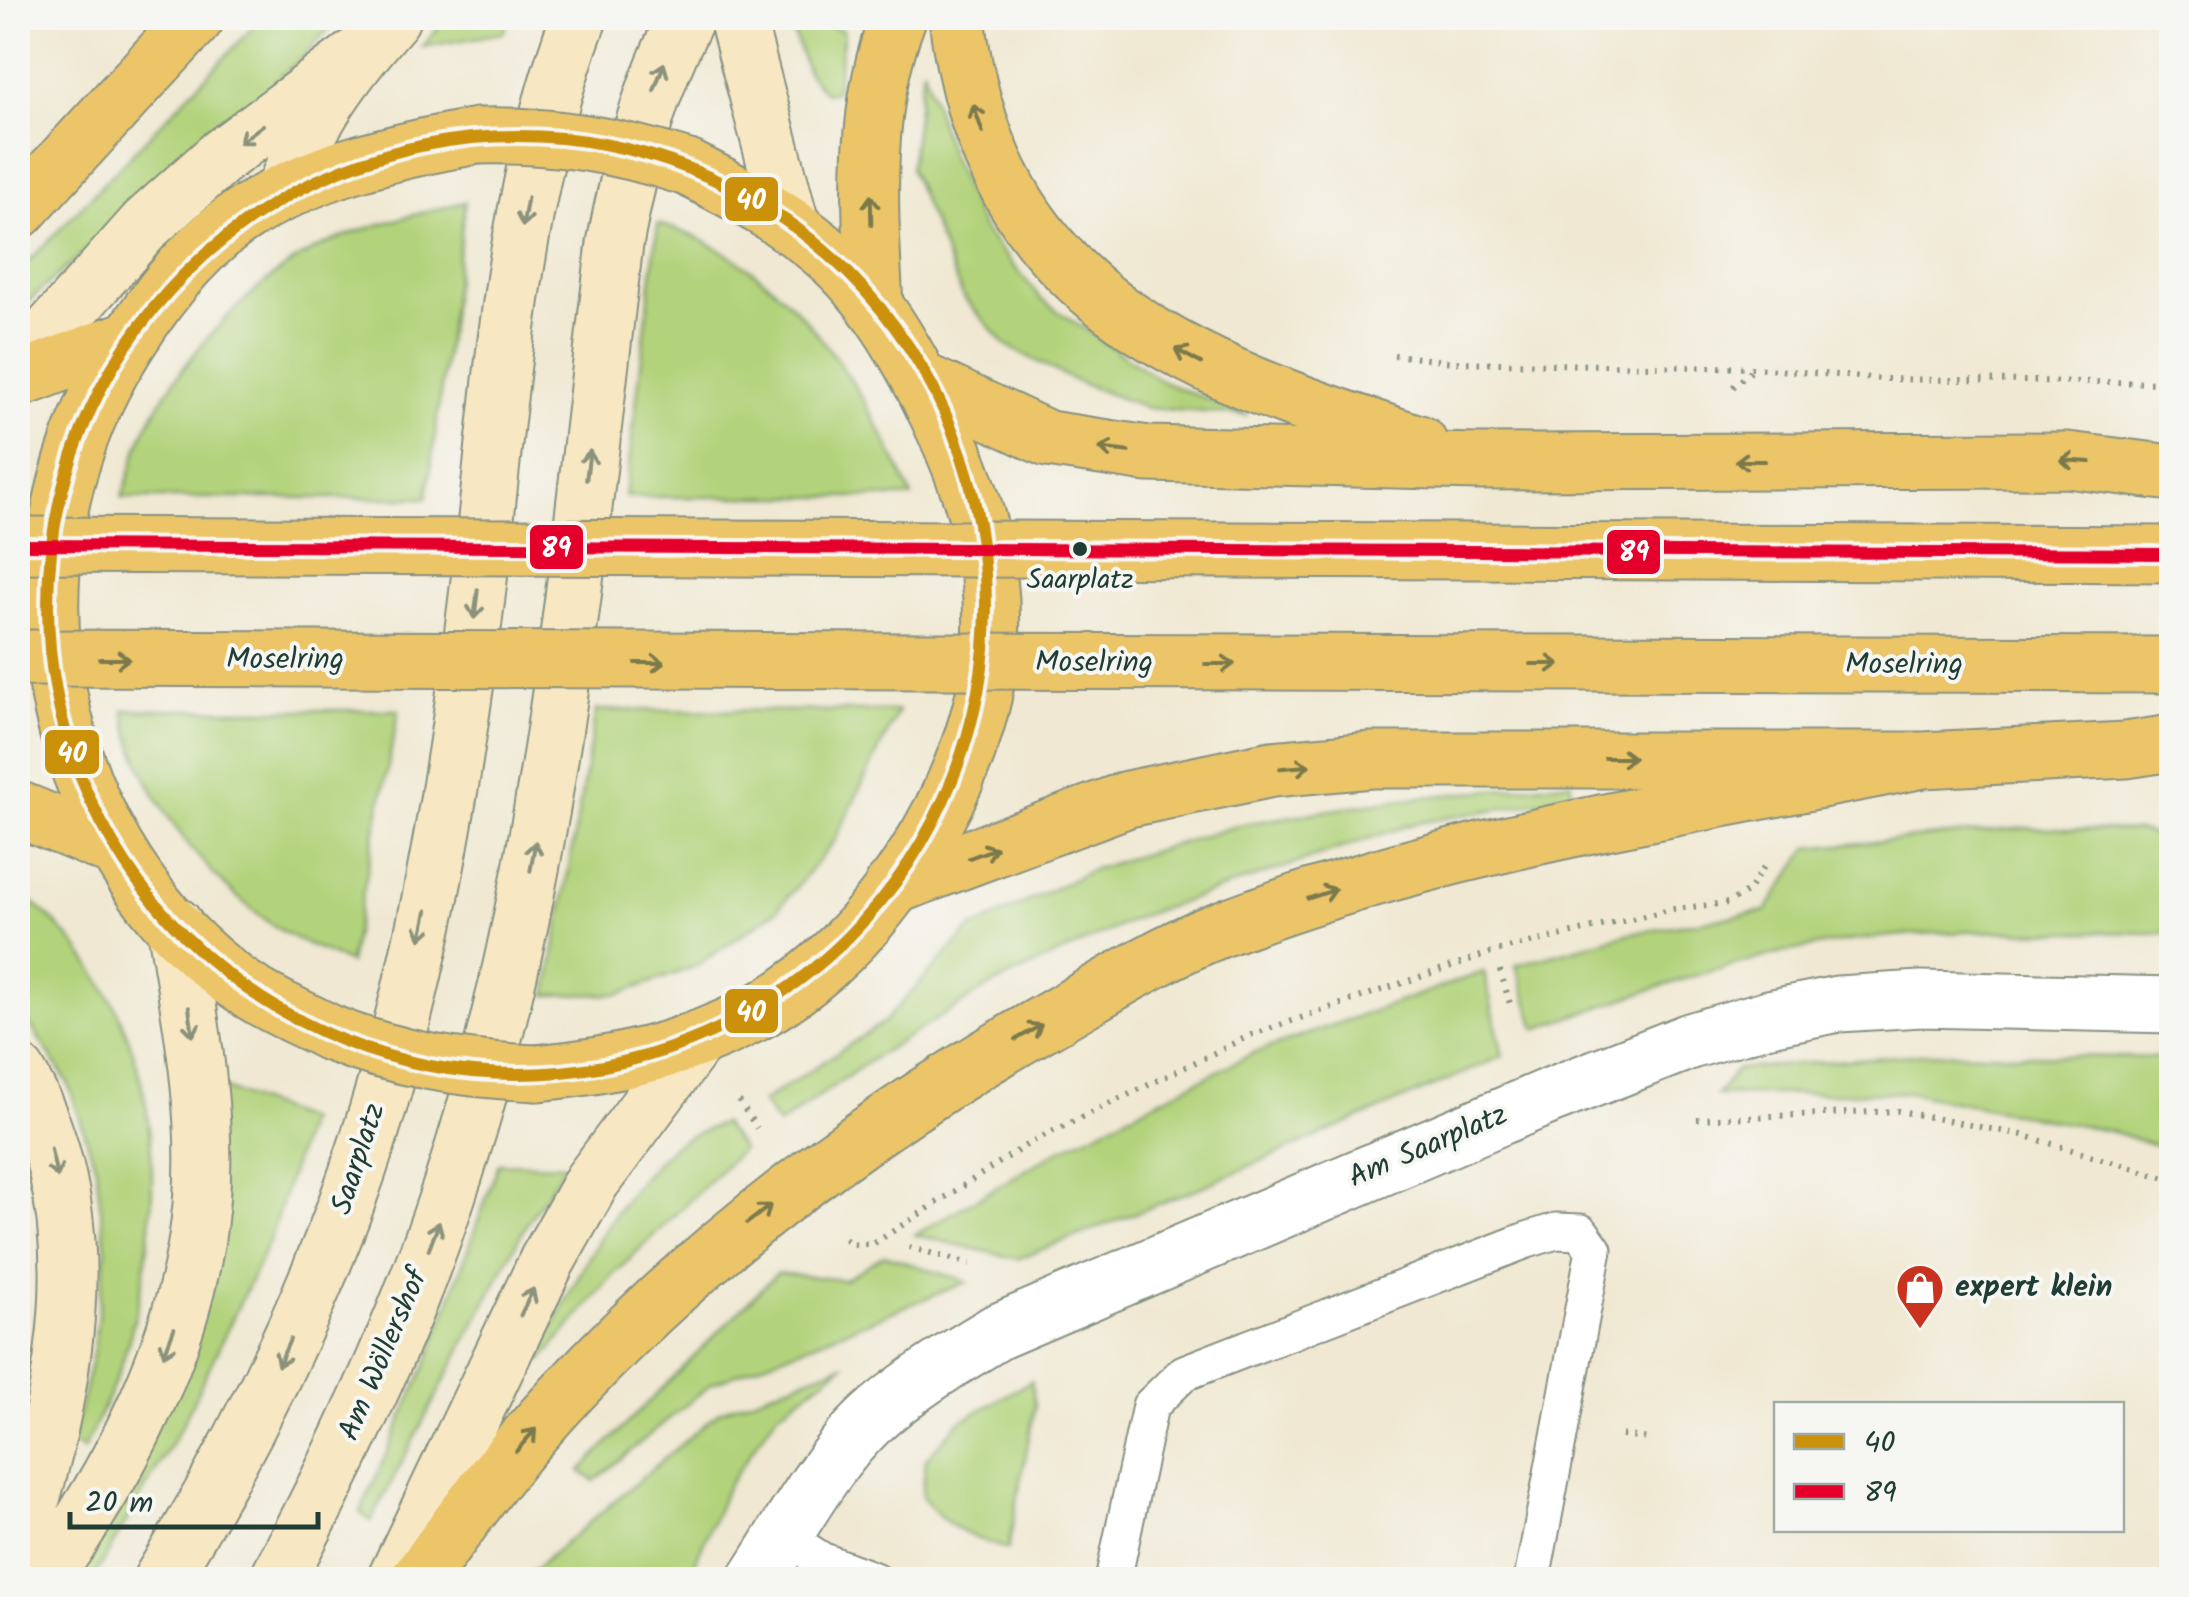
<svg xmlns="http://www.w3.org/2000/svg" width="2189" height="1597" viewBox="0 0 2189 1597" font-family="Kalam,sans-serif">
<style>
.grass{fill:#b2d37c;stroke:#688858;stroke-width:2.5}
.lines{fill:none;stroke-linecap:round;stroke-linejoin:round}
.lane-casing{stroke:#889283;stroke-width:39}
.street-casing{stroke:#889283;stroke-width:59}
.secondary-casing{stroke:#889283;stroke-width:59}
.primary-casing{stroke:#889283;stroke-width:59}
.highway-casing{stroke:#889283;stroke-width:59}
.path{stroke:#889283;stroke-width:6;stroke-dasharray:2.5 8;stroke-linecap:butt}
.lane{stroke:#fff;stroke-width:35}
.street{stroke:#fff;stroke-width:55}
.secondary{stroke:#f7e8c3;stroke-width:55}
.primary{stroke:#ecc569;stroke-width:55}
.highway{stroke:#ecc569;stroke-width:55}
.primary-bridge-casing{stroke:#889283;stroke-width:59;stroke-linecap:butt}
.highway-bridge-casing{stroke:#889283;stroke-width:59;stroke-linecap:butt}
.primary-bridge{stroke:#ecc569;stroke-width:55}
.highway-bridge{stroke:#ecc569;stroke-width:55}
.bus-1-casing{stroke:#f6f6f2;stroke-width:20}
.bus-2-casing{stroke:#f6f6f2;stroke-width:20}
.bus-1{stroke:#cc910a;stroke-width:12}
.bus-2{stroke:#e4002b;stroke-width:12}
.oneway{stroke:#8b927c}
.oneway2{stroke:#7b7a4c}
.bus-dot{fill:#1f3d34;stroke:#f6f6f2;stroke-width:4}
.labels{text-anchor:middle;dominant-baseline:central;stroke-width:8;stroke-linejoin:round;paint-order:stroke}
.bus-label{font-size:28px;fill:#1f3d34;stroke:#f6f6f2}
.street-label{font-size:30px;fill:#1f3d34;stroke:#f6f6f2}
.poi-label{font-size:30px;font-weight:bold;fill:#1f3d34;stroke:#f6f6f2;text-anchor:start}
.line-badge{stroke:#f6f6f2;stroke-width:4}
.badge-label{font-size:28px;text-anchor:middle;font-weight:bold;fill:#fff}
</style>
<rect width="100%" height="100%" fill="#f6f6f2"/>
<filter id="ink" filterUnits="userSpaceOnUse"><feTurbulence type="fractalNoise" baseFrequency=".01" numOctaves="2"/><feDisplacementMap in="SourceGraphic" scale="20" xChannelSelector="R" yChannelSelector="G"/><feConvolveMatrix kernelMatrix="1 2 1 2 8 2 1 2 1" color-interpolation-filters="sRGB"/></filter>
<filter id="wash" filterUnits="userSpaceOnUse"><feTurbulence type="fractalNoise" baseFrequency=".0048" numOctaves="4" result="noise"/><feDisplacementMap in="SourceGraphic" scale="40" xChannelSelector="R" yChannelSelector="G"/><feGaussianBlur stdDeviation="2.25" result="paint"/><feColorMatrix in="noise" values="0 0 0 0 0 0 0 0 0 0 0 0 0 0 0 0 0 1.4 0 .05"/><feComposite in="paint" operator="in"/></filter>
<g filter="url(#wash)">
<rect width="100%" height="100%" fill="#f0e8d2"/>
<path class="grass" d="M262 18H339L303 57 18 311V273Z
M445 18H510L503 33 423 47Z
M788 18H810L844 31 836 91 825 93 808 73Z
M923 68 951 157 982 228 1043 301 1163 382 1248 415 1147 408 1075 381 1006 345 963 297 910 169Z
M465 202 427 498H122C130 474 136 448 147 426 179 364 235 301 293 262 342 230 410 216 465 202Z
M658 224C786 259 864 384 912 497H625Z
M124 710H399L349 963C325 951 296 941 274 926 204 877 139 794 124 710Z
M596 710 898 711 834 842 776 911 697 966 619 994 547 995Z
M1571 782V796L1412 824 1141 916 994 984 875 1057 778 1125 762 1102 884 1022 969 930 1094 869 1243 824 1395 800Z
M2025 828 2140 831 2171 839V933C2051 933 1925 924 1806 948 1714 966 1625 998 1536 1029L1516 965 1631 933 1766 911 1808 848Z
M18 891C169 1003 175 1200 121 1366 111 1394 96 1422 83 1450L72 1442 93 1354 106 1252 96 1167 68 1083 18 1006Z
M1484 972 1503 1056 1199 1188 1018 1259 915 1235 1061 1149 1254 1053Z
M1935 1053 2171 1058V1150L2113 1132 1907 1092 1717 1095 1737 1069Z
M220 1087 307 1120 270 1239 182 1425 93 1579 76 1580 139 1468Z
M722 1123 742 1149 612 1276 542 1360 538 1354C575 1284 612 1200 673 1146 686 1136 707 1130 722 1123Z
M499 1163 566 1165 527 1223 371 1521 360 1513 429 1358Z
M884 1255 967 1282 711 1384 594 1481 580 1471 777 1273 844 1280Z
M845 1364 777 1414 727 1487 688 1579H523L720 1411Z
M1031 1381 1035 1405 1008 1549C970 1538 946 1528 922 1496L926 1459 958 1423Z"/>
</g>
<g filter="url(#ink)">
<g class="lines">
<g class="lane-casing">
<path id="lane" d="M785 1537 821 1560 874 1580
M1113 1580 1150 1406 1184 1373 1524 1241 1556 1231 1581 1232 1594 1250 1532 1580"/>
</g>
<g class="street-casing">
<path id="street" d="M756 1580C791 1527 823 1465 869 1421 907 1386 953 1359 997 1332L1547 1097 1690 1041 1769 1018 1838 1004 1921 999 2172 1005"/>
</g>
<g class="secondary-casing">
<path id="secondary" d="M737 18 792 227
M283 193C309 121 342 75 392 18
M18 368 146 224 222 156 358 55
M18 1073C102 1218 65 1395 18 1546
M42 1580C121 1472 189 1340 201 1205 209 1112 190 1017 175 925
M161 1580C223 1479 277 1375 322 1266 408 1060 449 826 476 605 501 407 508 206 579 18
M277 1580C340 1462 398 1341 441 1215 550 903 575 569 615 244 630 165 649 89 686 18
M395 1580 547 1261 592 1181 697 1040"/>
</g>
<g class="primary-casing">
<path id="primary" d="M18 211 196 18
M875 307C870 210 862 110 898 18
M18 380 130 338
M18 809 116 849
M330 1033C295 1015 256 999 225 974 44 830 0 568 112 369 144 314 189 250 243 215 314 169 396 151 477 136
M537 1073C614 1066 685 1050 754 1014 875 951 983 780 991 644 996 563 973 489 939 418 913 363 880 303 835 261 792 221 740 194 688 168"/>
</g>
<g class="highway-casing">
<path id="highway" d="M957 18C990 297 1183 367 1419 443
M921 380 1048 439 1148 454 1479 462 2067 460 2172 473
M892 887 1128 799 1272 769 1372 760H1923L2126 750 2172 743
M418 1580C454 1532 488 1483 526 1439 672 1269 851 1134 1044 1023 1100 991 1156 955 1216 931 1441 843 1687 808 1923 760"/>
</g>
<path class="path" d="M1394 355 1452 362 1755 368 1882 379 2172 383
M1733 387 1754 369
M1500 970 1511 1007
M739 1101 757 1128
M1697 1119 1898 1111 2022 1135 2172 1180
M845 1239 851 1244H873L1031 1142 1251 1035 1495 951 1674 909 1728 903 1748 891 1767 862
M909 1247 970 1264
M1622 1435 1648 1439"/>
<use href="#lane" class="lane"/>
<use href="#street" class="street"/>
<use href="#secondary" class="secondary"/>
<use href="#primary" class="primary"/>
<use href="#highway" class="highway"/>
<g class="primary-bridge-casing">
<path id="primary-bridge" d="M477 136C553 134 617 145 688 168
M330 1033C398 1060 465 1070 537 1073"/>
</g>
<g class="highway-bridge-casing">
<path id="highway-bridge" d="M18 545 2172 554
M18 658 2172 665"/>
</g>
<use href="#primary-bridge" class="primary-bridge"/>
<use href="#highway-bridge" class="highway-bridge"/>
<g class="bus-1-casing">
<path id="bus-1" d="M48 605a469 469 0 1 1 938 0a469 469 0 1 1-938 0Z"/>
</g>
<g class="bus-2-casing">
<path id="bus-2" d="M18 545 2172 554"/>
</g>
<use href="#bus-1" class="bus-1"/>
<use href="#bus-2" class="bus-2"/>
</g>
<defs><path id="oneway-shaft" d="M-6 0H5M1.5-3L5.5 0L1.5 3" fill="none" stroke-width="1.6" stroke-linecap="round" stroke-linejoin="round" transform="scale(2.5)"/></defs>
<g class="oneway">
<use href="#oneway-shaft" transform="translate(659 77) rotate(-70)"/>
<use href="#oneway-shaft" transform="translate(251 134) rotate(143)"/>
<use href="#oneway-shaft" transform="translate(525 212) rotate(100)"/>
<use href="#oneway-shaft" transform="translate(588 465) rotate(-83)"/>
<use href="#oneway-shaft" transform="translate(476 604) rotate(97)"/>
<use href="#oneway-shaft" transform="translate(533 856) rotate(-80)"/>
<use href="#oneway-shaft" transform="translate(424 925) rotate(102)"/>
<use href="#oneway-shaft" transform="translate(191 1022) rotate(82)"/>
<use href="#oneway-shaft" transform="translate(54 1163) rotate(77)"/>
<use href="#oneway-shaft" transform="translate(434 1236) rotate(-69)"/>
<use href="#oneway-shaft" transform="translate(527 1302) rotate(-64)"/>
<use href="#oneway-shaft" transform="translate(169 1342) rotate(111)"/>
<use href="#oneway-shaft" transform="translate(284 1353) rotate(114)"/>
</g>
<g class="oneway2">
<use href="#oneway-shaft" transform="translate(978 119) rotate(-109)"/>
<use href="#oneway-shaft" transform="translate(871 210) rotate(-91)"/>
<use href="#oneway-shaft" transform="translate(1188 356) rotate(-151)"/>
<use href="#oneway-shaft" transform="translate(1114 450) rotate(-173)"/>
<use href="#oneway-shaft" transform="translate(1750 461) rotate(180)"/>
<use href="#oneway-shaft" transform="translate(2075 461) rotate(-176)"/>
<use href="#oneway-shaft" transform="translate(115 659)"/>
<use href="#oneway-shaft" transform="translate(650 663)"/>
<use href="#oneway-shaft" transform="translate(1220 664)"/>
<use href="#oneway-shaft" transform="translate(1545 664)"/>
<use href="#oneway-shaft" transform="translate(1620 758)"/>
<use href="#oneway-shaft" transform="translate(1295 767) rotate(-5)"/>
<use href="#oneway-shaft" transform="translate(983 853) rotate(-20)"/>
<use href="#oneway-shaft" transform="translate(1322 894) rotate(-18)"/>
<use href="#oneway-shaft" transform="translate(1029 1032) rotate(-30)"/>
<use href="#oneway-shaft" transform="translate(759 1214) rotate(-38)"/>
<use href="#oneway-shaft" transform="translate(526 1440) rotate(-49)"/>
</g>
</g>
<defs>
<g id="shop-pin" transform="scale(2.5)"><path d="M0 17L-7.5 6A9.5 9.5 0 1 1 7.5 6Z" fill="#c8321e" stroke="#f6f6f2"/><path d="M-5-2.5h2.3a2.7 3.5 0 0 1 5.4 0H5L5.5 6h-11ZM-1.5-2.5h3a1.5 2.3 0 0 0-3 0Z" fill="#fff"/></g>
</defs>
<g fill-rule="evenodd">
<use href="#shop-pin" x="1920" y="1288"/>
</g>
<circle class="bus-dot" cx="1080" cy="549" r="9"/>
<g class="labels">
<g class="bus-label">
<text x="1080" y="580">Saarplatz</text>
</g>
<g class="street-label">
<text x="285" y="660">Moselring</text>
<text x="1094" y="663">Moselring</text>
<text x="1904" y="665">Moselring</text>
<text transform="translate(1428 1147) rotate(-23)">Am Saarplatz</text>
<text transform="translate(359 1159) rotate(-72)">Saarplatz</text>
<text transform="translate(384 1355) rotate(-67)">Am Wöllershof</text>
</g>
<g class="poi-label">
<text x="1955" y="1288">expert klein</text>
</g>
</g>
<g class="line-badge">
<rect x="723" y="175" width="57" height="48" rx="10" fill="#cc910a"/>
<rect x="528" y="523" width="57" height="48" rx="10" fill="#e4002b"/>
<rect x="1605" y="528" width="57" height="48" rx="10" fill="#e4002b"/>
<rect x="43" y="728" width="58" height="48" rx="10" fill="#cc910a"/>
<rect x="723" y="987" width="57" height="48" rx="10" fill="#cc910a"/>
</g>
<g class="badge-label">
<text x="751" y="209">40</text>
<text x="556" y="557">89</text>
<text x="1634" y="561">89</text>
<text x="72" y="762">40</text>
<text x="751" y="1021">40</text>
</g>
<rect width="2189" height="1597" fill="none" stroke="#f6f6f2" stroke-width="60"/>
<rect x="1774" y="1402" width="350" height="130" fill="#f6f6f2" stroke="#a0aca6" stroke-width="2.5"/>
<rect x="1794" y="1434" width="50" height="15" fill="#cc910a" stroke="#a0aca6" stroke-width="2.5"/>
<text x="1864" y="1452" font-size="30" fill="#1f3d34">40</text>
<rect x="1794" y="1484" width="50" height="15" fill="#e4002b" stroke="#a0aca6" stroke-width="2.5"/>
<text x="1864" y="1502" font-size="30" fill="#1f3d34">89</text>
<path d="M70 1512v15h248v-15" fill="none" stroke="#1f3d34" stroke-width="5"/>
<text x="85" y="1512" font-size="30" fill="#1f3d34" stroke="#f6f6f2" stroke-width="8" paint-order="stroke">20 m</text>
</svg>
